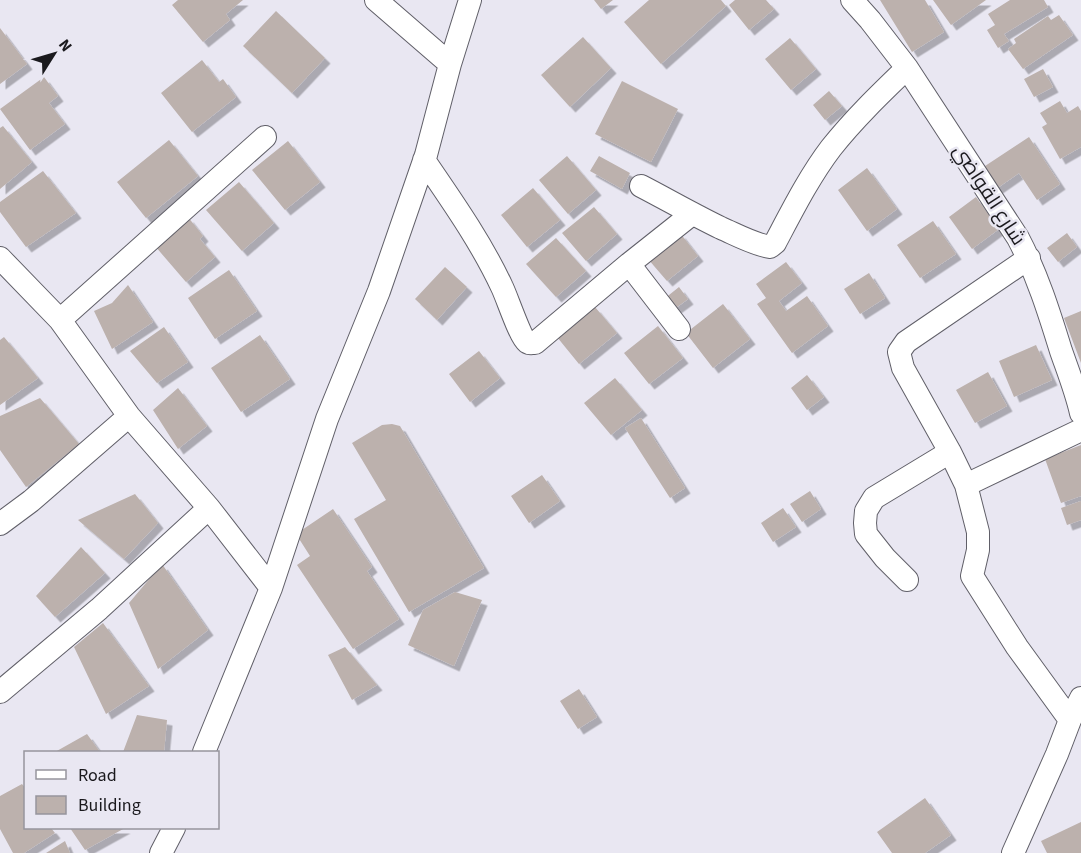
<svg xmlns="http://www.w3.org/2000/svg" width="1081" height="853" viewBox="0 0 1081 853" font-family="'Source Sans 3',Cairo,sans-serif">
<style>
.building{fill:#bcb1ad;filter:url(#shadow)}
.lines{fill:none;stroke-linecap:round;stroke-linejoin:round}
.minor-casing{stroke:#605f68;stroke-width:24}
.minor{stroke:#fff;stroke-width:22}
.labels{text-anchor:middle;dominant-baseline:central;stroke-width:5;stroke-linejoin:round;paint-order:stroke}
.street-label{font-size:20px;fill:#1a191d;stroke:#e9e7f2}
</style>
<defs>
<filter id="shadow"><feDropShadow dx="5.5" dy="5.5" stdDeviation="0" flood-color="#0004"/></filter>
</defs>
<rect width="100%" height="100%" fill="#e9e7f2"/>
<path class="building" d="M178 0H243L226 14 230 20 203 42 172 5Z
M594 0H613L601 9Z
M649 0H721L726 6 661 64 624 22Z
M735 0H766L774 9 749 30 729 5Z
M880 0H925L944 32 912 52Z
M933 0H986L951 25Z
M1010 0H1044L1048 7 1004 34 1009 41 998 48 987 30 995 25 988 14Z
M276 11 325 58 292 93 243 46Z
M1059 15 1073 35 1023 69 1008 49 1016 43 1014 39 1048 16 1051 20Z
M0 28 27 64 0 84Z
M583 37 611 68 570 107 541 75Z
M790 38 816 69 791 90 765 59Z
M202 60 219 82 223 79 236 97 192 132 161 93Z
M1043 69 1053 87 1034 97 1024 79Z
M44 77 58 96 49 103 65 124 30 150 0 109Z
M622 81 678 109 651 162 595 134Z
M829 91 842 106 825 120 813 105Z
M1060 101 1067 113 1078 106 1081 111V147L1060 159 1042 127 1047 124 1040 113Z
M3 126 32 162 0 189V128Z
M1029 137 1060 184 1037 200 1019 173 996 189 982 168Z
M169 140 198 176 146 218 117 182Z
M288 141 320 182 285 210 252 170Z
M567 156 596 190 568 214 539 180Z
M599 156 630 173 622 189 590 171Z
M867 168 897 209 867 231 838 190Z
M43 171 76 213 26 247 0 212V202Z
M239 182 274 223 242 251 206 210Z
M533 188 560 220 527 247 501 215Z
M976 197 999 229 972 249 949 217Z
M594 207 617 234 586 261 562 233Z
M188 217 203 236 200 239 215 257 186 282 155 246Z
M933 221 956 254 920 278 897 245Z
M680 233 698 256 667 281 648 259Z
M1067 233 1077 247 1058 262 1047 248Z
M556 238 586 271 556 297 526 264Z
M786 262 802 283 779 301 786 311 807 296 828 326 792 353 757 304 766 298 756 284Z
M445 267 467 287 437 320 415 299Z
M229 270 257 311 215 339 188 298Z
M869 273 885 298 860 314 844 289Z
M128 285 153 322 112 349 94 311 112 303Z
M679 287 688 299 673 310 664 299Z
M723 304 750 339 713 368 686 333Z
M595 307 617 333 579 364 557 337Z
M1081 311V363L1064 318Z
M658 326 683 358 649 384 624 353Z
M164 327 188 362 157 383 130 351Z
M260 335 290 379 241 412 211 368Z
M4 337 38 378 0 405V340Z
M1036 345 1052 380 1014 397 999 361Z
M479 351 500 378 470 402 449 374Z
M988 372 1007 406 975 423 956 390Z
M807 375 824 397 807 410 791 388Z
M615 378 642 410 611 435 584 403Z
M178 388 207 426 178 449 153 410Z
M40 398 79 444 26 487 0 450V416Z
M641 418 685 488 670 498 625 428Z
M392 424 400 426 484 568 409 612 354 519 386 500 352 443 382 425Z
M1081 445V496L1061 503 1045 459Z
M542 475 560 501 529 523 511 496Z
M810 491 821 509 802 522 790 504Z
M135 494 158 523 124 559 78 520Z
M1081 501V520L1067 525 1061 508Z
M783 508 796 527 773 542 761 523Z
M333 509 372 567 367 571 399 619 353 649 297 565 310 556 296 534Z
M81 547 105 573 55 617 36 596Z
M162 564 208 630 158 669 129 603Z
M455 592 482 600 454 666 408 645 423 610Z
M103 623 149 686 106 714 74 647Z
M345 647 377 685 352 700 328 655Z
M579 689 597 717 578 729 560 701Z
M137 715 167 720 164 752H123Z
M87 734 100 752H55Z
M22 784 26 789V828H51L55 833 24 853H13L0 829V796Z
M925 798 951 835 925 853H892L877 832Z
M1081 822V853H1047L1041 841Z
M70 828H125L85 850Z
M65 841 70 853H46Z"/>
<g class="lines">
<g class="minor-casing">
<path id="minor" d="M376 0 450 64
M852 0 870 20 907 68 1018 238C1037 274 1049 312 1061 351 1068 371 1076 391 1081 413
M424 160C452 201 481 242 502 287 507 297 520 337 527 342 530 344 531 343 535 343L629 264 692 214
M641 186C668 200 694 215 721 228 737 235 753 244 770 247L775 243C792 211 809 177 831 148 854 119 880 94 907 68
M0 258 60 320 129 416 209 508 271 588
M1029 258 906 342 899 352 903 368 950 452 966 485 978 532V550L972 576 1017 647 1070 720
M629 264 679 329
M60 320 265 137
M966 485 1081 430
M0 524 31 501 129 416
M907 580 885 558 866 534 865 523 866 511 874 498 950 452
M0 692 99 609 209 508
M204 752 271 588 327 419 379 291 426 155 450 64 470 0
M161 853 174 828
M1013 853 1057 754 1070 720 1081 698"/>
</g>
<use href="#minor" class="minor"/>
</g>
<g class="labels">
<g class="street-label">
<text transform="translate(989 195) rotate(57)">شارع القواضي</text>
</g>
</g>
<rect x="24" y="751" width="195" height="78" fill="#e9e7f2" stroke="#96959d" stroke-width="1.5"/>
<rect x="36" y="770" width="30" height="9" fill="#ffffff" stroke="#96959d" stroke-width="1.5"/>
<text x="78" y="781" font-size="18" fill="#1a191d">Road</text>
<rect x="36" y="796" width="30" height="18" fill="#bcb1ad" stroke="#96959d" stroke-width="1.5"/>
<text x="78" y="811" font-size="18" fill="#1a191d">Building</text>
<g transform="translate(54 54) rotate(53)" stroke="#e9e7f2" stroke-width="4.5" paint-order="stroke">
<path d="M0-4.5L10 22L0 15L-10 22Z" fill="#1a191d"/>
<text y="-9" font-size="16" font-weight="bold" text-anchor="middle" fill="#1a191d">N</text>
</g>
</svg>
